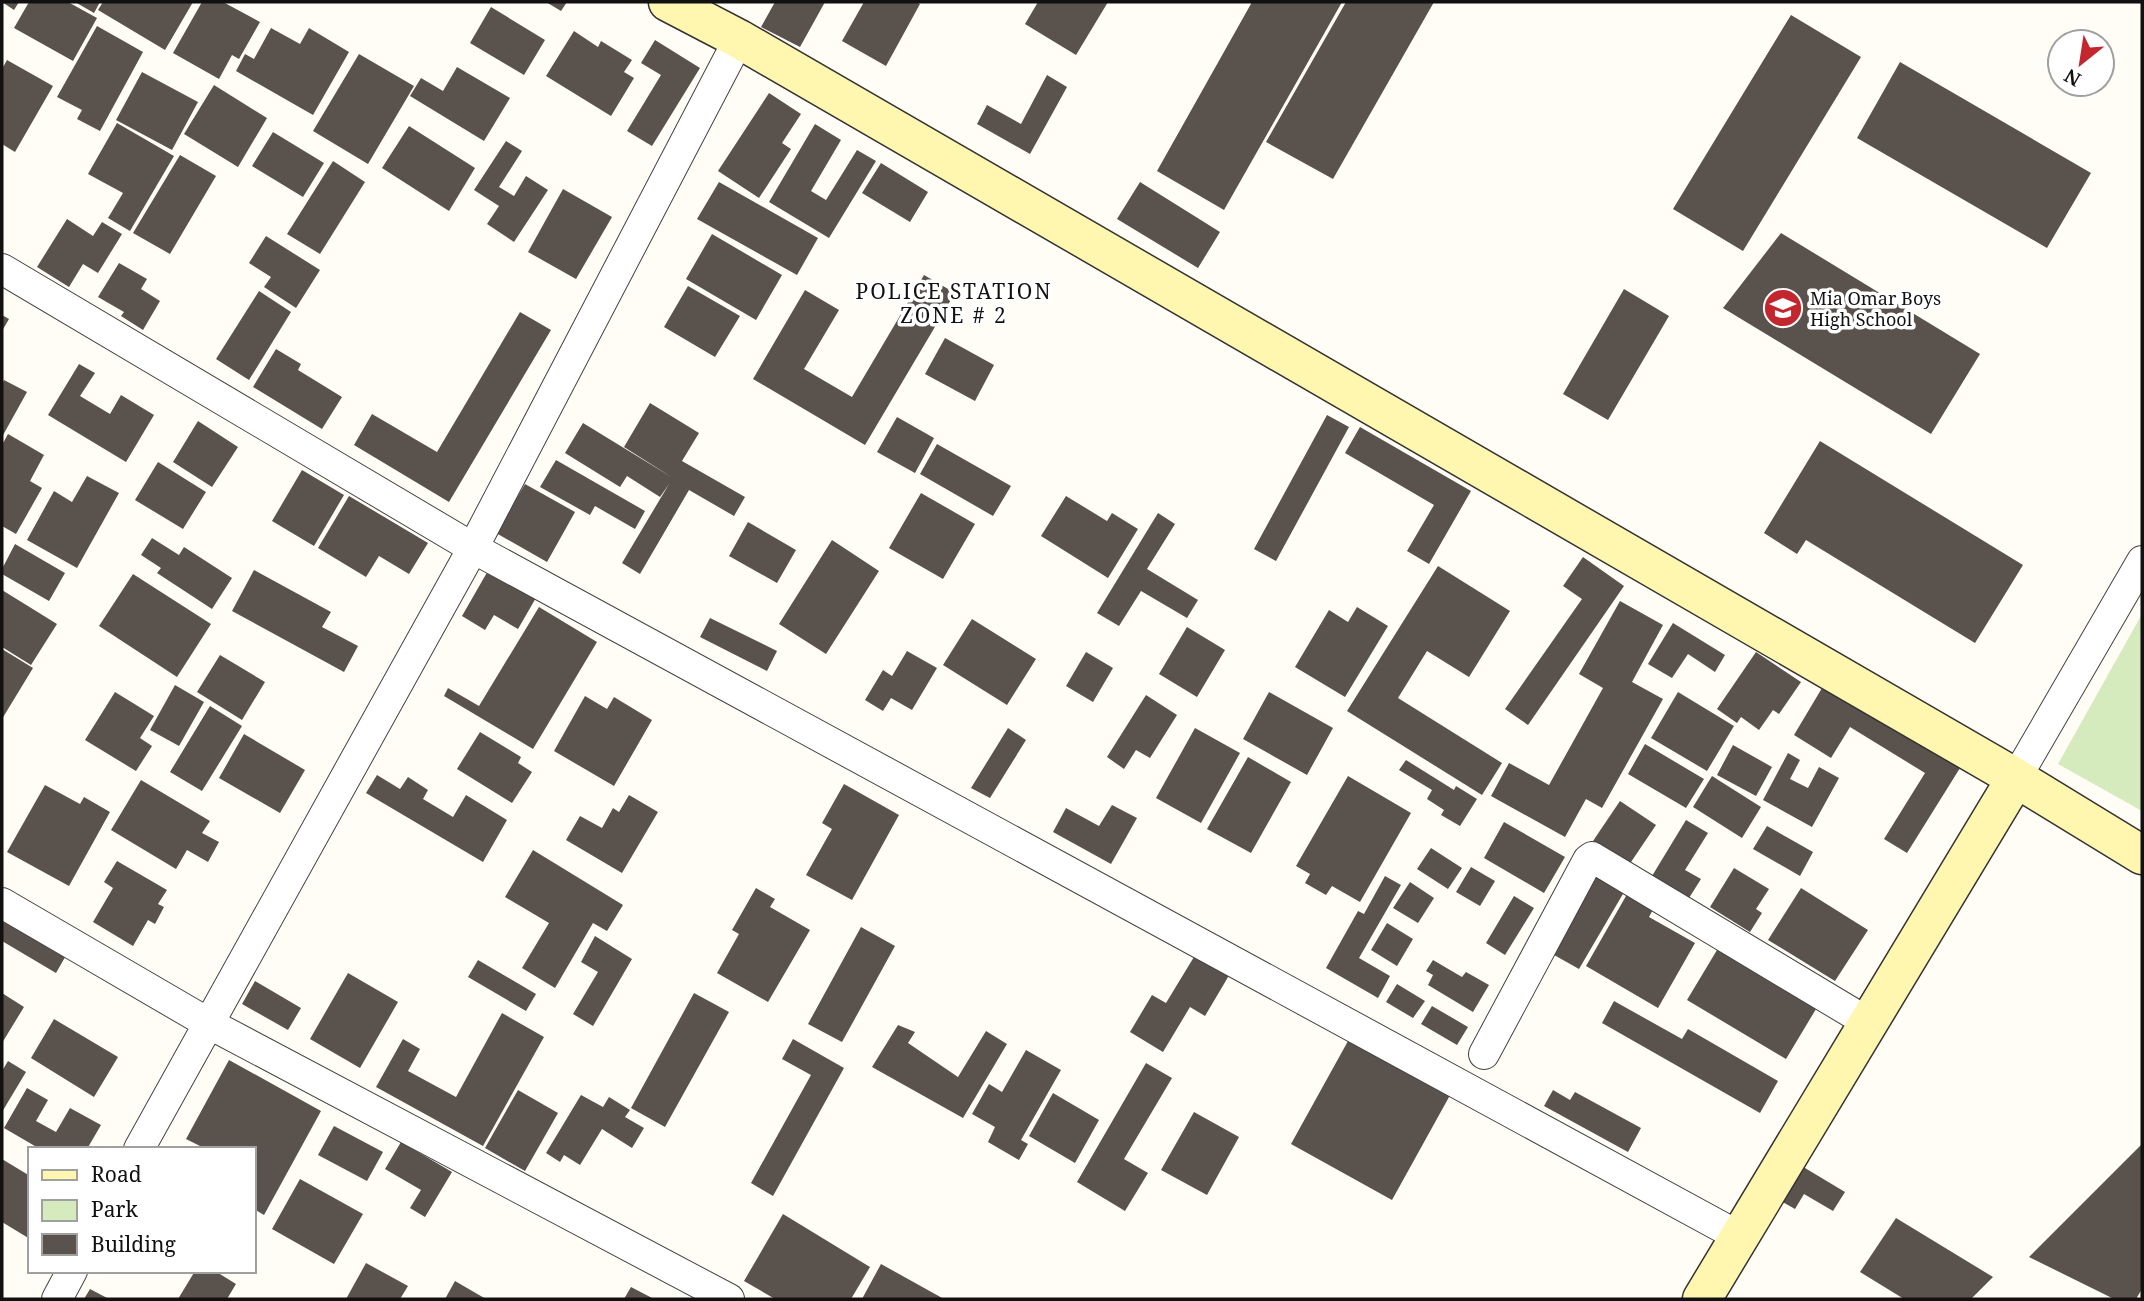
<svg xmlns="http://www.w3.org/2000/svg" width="2144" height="1301" viewBox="0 0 2144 1301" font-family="'Noto Serif',serif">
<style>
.green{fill:#d5ebbd}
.building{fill:#5a524d}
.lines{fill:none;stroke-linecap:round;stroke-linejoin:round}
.street-casing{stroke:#444;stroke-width:32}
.secondary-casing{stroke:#333;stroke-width:41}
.street{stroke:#fff;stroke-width:30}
.secondary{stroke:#fff6b0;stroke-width:38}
.labels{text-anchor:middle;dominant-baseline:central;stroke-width:7;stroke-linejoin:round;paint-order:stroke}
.poi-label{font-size:18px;fill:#111;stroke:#fff;text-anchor:start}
.quarter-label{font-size:21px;letter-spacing:2px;fill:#111;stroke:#fff}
</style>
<rect width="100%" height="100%" fill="#fffdf5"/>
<path class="green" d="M2142 614V811L2058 764Z"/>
<path class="building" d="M2 2H19L14 10Z
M29 2H68L97 18 73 61 14 28Z
M75 2H100L94 13Z
M103 2H193L165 50 98 10Z
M202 2H223L260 22 239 59 232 55 219 79 173 53Z
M546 2H567L561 11Z
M775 2H825L800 47 761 27Z
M864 2H916L920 4 886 66 842 41Z
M1038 2H1108L1076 55 1025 24Z
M1252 2H1342L1224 210 1157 171Z
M1346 2H1434L1333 179 1266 142Z
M491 7 545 40 524 75 470 43Z
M1791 15 1861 57 1743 251 1673 209Z
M97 26 143 52 100 131 77 119 82 110 57 97Z
M271 28 300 44 309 28 349 52 313 115 236 71 245 54 254 59Z
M574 31 598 47 601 41 632 60 624 72 634 78 611 116 546 76Z
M655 40 700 68 652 146 627 131 661 75 641 63Z
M359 54 414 86 368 164 313 131Z
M7 60 53 86 15 152 2 144V69Z
M1900 62 2091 173 2047 248 1857 138Z
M457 67 510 98 484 141 410 96 421 78 443 91Z
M142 72 198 102 172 150 116 120Z
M1047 75 1067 87 1030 154 977 124 987 105 1021 124Z
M214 85 267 118 238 167 184 134Z
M769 93 801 114 782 143 791 149 759 198 718 171Z
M117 123 174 156 130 231 108 218 123 193 88 174Z
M815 124 841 140 811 191 826 200 857 150 876 161 829 238 769 202Z
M409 126 475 168 449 211 382 168Z
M273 132 324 163 303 197 252 166Z
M506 141 522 151 499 187 514 196 526 176 548 190 514 242 487 224 499 206 474 190Z
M180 155 216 176 170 254 133 233Z
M333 161 365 182 320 254 287 234Z
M881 163 928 192 910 222 862 193Z
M719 182 818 238 797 275 697 219Z
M1140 182 1220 232 1198 268 1117 219Z
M563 189 612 217 576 279 528 252Z
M67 219 93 236 102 222 122 234 98 273 83 264 69 287 37 267Z
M1781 233 1980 354 1931 434 1723 308Z
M712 234 782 275 756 320 686 279Z
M266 236 320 270 296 308 264 287 271 277 249 263Z
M119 263 147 279 141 289 160 301 143 330 121 316 124 312 98 297Z
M924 275 955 293 865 445 753 379 805 290 839 310 804 369 852 397Z
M688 286 740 316 715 357 664 327Z
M1624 289 1669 316 1608 420 1563 394Z
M259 291 291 312 249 380 216 359Z
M520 312 551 330 449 502 354 445 372 414 437 452Z
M2 315 9 319 2 331Z
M945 338 994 365 975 401 925 374Z
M276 349 301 364 298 370 342 397 322 429 253 387Z
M79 364 95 373 80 396 110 414 121 395 154 415 126 462 48 415Z
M4 380 27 392 2 437V385Z
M650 403 699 433 682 461 745 497 734 516 689 490 640 574 622 563 669 484 660 497 627 476 620 487 565 453 583 423 673 478 624 447Z
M1327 415 1349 427 1276 561 1254 549Z
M897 417 934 438 915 473 877 452Z
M198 421 238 447 212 487 173 462Z
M1360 427 1471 491 1429 564 1407 551 1434 505 1345 453Z
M8 434 44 455 30 481 42 488 16 534 2 526V445Z
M1820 441 2023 565 1975 643 1806 540 1797 554 1764 533Z
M937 444 1011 486 993 516 920 474Z
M556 460 645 511 635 529 595 506 590 515 540 487Z
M158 462 206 492 183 529 135 500Z
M302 470 344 495 314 546 272 521Z
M87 476 119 493 77 568 27 540 54 491 72 502Z
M525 484 575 512 547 562 496 533Z
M921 493 975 524 943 579 889 548Z
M349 496 428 543 409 574 379 556 366 577 318 548Z
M1066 496 1107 521 1112 513 1138 529 1108 578 1041 536Z
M1158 513 1175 524 1147 569 1198 600 1187 618 1141 591 1119 626 1097 613Z
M748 522 796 550 777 583 729 556Z
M152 538 179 555 184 547 232 578 212 609 157 573 161 568 141 555Z
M832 540 879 571 826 654 779 624Z
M15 544 65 573 49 601 2 574V569Z
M1583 557 1624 586 1528 725 1505 709 1582 599 1563 586Z
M1438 566 1510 611 1469 677 1427 651 1398 698 1502 763 1482 795 1347 711Z
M489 569 537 596 518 629 494 615 485 630 462 616Z
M254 570 331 612 322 627 358 646 344 672 232 611Z
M133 574 211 624 177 677 99 626Z
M2 590 57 624 31 665 2 647Z
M1620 601 1663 625 1632 682 1663 699 1602 808 1586 799 1565 837 1491 796 1509 763 1549 785 1603 688 1579 674Z
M539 607 597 642 533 749 444 696 448 688 479 706Z
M1357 607 1388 626 1345 697 1295 667 1329 610 1348 622Z
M710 618 777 651 767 671 700 637Z
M972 619 1036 659 1007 705 943 665Z
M1673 623 1725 655 1715 672 1688 654 1672 678 1648 664Z
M1187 627 1225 650 1197 697 1159 674Z
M2 649 33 668 2 719Z
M907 651 937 668 912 710 891 698 883 711 865 700 883 670 892 676Z
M1086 652 1113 668 1093 702 1066 686Z
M1756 652 1801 682 1779 714 1773 710 1759 730 1741 717 1737 723 1717 709Z
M220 655 265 682 242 720 197 692Z
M175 685 204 702 179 746 150 730Z
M1822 688 1855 707 1856 704 1960 768 1907 853 1884 839 1925 773 1850 727 1831 758 1794 735Z
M115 692 154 716 140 738 152 746 136 771 85 740Z
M1269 692 1333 728 1307 775 1243 739Z
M1678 692 1734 726 1707 771 1651 738Z
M1146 695 1177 715 1150 758 1136 750 1124 769 1107 757Z
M585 696 607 709 614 697 652 720 614 786 554 751Z
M210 706 242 726 202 791 170 772Z
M1008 728 1026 740 990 798 971 788Z
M1195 728 1240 753 1201 823 1156 798Z
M480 732 521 757 518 763 532 772 512 803 457 769Z
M244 734 305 770 280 813 219 778Z
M1645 744 1704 779 1686 808 1628 774Z
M1733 745 1772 767 1756 796 1717 775Z
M1788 753 1800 760 1790 779 1808 788 1819 767 1839 778 1812 827 1763 800Z
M1248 757 1291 782 1251 853 1207 829Z
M1406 760 1454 790 1456 786 1477 799 1460 826 1441 815 1444 810 1427 799 1432 790 1399 770Z
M377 775 400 789 408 777 428 790 423 799 453 817 466 795 507 820 483 862 366 793Z
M1348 776 1411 813 1360 902 1332 886 1326 895 1305 883 1310 874 1296 866Z
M1712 776 1761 807 1742 838 1693 807Z
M141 780 210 821 202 833 219 842 208 862 187 850 176 869 111 830Z
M844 784 899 815 852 900 806 875 832 829 822 823Z
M45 785 80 804 84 797 110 812 69 886 7 852Z
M629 795 658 812 622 873 566 840 580 816 602 828 613 808 619 812Z
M1620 801 1656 825 1629 865 1593 841Z
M1112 805 1137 818 1111 864 1053 832 1066 808 1099 826Z
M1686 820 1708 833 1685 870 1701 879 1689 898 1652 876Z
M1504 822 1565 857 1544 893 1484 858Z
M1767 826 1813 852 1800 876 1753 849Z
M1431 848 1462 868 1448 889 1417 869Z
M533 850 623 905 607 931 593 923 555 988 522 968 549 923 505 897Z
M117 861 167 890 158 904 164 907 155 924 148 920 133 946 93 922 113 888 104 882Z
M1471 867 1495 881 1480 906 1456 892Z
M1594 868 1627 887 1579 969 1547 951Z
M1734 868 1769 889 1756 909 1762 913 1750 932 1710 907Z
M1385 876 1401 885 1359 958 1390 976 1378 998 1326 968 1358 911 1364 914Z
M1410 882 1434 898 1418 923 1393 908Z
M756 888 775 899 770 907 810 930 768 1002 717 973 739 934 732 930Z
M1801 888 1868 930 1835 981 1768 940Z
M1630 889 1656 904 1649 917 1695 943 1658 1008 1586 966Z
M1514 896 1534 908 1505 955 1486 943Z
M2 914 68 952 56 973 2 941Z
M1387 923 1413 939 1397 966 1371 950Z
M861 927 895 946 842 1042 808 1024Z
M595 936 632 959 593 1026 573 1014 598 972 581 962Z
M1720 945 1819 1004 1786 1059 1687 1000Z
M1197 952 1231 972 1205 1016 1190 1007 1163 1052 1130 1032 1152 995 1166 1003Z
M478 960 536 994 526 1011 468 977Z
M1433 960 1462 977 1466 972 1489 985 1473 1012 1428 985 1433 975 1426 971Z
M348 973 398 1002 360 1068 310 1039Z
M255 981 301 1008 288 1030 242 1004Z
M1397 984 1425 1001 1413 1018 1386 1002Z
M2 993 24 1007 2 1043Z
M694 993 729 1012 665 1127 631 1108Z
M1614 1001 1682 1039 1688 1029 1778 1081 1760 1113 1602 1023Z
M1432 1006 1468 1027 1457 1045 1421 1024Z
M502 1013 544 1037 483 1146 376 1087 403 1039 420 1049 408 1071 456 1097Z
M54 1019 118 1057 94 1097 31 1058Z
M898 1025 915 1032 908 1043 958 1077 986 1031 1007 1044 963 1118 872 1067Z
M1353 1032 1454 1088 1392 1200 1291 1144Z
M793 1039 844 1068 773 1196 751 1183 811 1075 782 1059Z
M1026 1050 1061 1070 1021 1140 1028 1144 1019 1160 988 1142 995 1127 972 1114 989 1084 1002 1092Z
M229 1060 321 1111 264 1215 254 1209V1149H201L202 1147 186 1139Z
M8 1061 26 1072 2 1112V1071Z
M1146 1063 1172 1078 1124 1159 1148 1173 1125 1211 1077 1182Z
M27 1088 48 1100 36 1121 56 1132 70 1108 101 1125 87 1149H40L4 1128Z
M518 1090 558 1113 525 1171 485 1148Z
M1553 1090 1570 1100 1575 1092 1641 1128 1628 1152 1544 1106Z
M1053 1093 1099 1120 1075 1163 1029 1136Z
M581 1095 603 1107 609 1097 630 1110 625 1117 644 1128 632 1148 602 1129 580 1165 564 1155 560 1162 546 1153Z
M1194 1112 1239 1137 1207 1195 1161 1170Z
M334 1126 383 1152 367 1181 318 1155Z
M401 1142 452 1172 425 1217 410 1208 421 1190 385 1169Z
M2142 1144V1289L2136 1299H2114L2029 1257Z
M2 1159 30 1176V1239L2 1222Z
M1800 1165 1845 1192 1833 1211 1804 1194 1795 1209 1779 1200Z
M300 1179 363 1214 334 1264 272 1229Z
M783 1214 870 1267 851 1299H775L744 1281Z
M1896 1218 1993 1277 1971 1299H1904L1860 1272Z
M366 1263 408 1286 400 1299H346Z
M881 1264 944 1299H862Z
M195 1271H215L236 1284 227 1299H178Z
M455 1281 486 1299H445Z
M631 1287 654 1299H624Z
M90 1289 109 1299H84Z"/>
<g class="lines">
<g class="street-casing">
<path id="street" d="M2 269 473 548 1740 1237
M2016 778 2142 561
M2 903 208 1023 729 1299
M1484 1054 1588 860 1592 857 1869 1023
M139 1149 473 548 739 39
M57 1299 72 1271"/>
</g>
<g class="secondary-casing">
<path id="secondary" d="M668 2 739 39 2016 778 2142 855
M1702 1299 2016 778"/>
</g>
<use href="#street" class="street"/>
<use href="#secondary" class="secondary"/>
</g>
<defs>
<g id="school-disc" transform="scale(2.0125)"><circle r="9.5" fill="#c4262e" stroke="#fff"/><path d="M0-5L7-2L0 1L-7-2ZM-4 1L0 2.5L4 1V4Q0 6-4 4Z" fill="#fff"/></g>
</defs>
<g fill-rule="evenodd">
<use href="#school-disc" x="1783" y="308"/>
</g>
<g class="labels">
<g class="poi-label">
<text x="1810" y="298">Mia Omar Boys<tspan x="1810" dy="21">High School</tspan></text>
</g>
<g class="quarter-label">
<text x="954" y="291">POLICE STATION<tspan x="954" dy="24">ZONE # 2</tspan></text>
</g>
</g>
<rect width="2144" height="1301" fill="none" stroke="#111111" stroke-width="7"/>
<rect x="28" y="1147" width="228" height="126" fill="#ffffff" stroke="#a0a0a0" stroke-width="2"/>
<rect x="42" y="1170" width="35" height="10" fill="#fff6b0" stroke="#a0a0a0" stroke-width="2"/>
<text x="91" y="1182" font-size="21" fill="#111111">Road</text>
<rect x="42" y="1200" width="35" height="21" fill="#d5ebbd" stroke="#a0a0a0" stroke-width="2"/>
<text x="91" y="1217" font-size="21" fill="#111111">Park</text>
<rect x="42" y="1234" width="35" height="21" fill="#5a524d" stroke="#a0a0a0" stroke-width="2"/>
<text x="91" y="1252" font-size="21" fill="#111111">Building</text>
<g transform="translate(2081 63) rotate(210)"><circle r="33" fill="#ffffff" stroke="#a0a0a0" stroke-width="2"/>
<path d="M0-5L12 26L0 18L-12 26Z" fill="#c4262e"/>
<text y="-10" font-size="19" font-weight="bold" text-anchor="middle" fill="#111111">N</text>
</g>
</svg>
